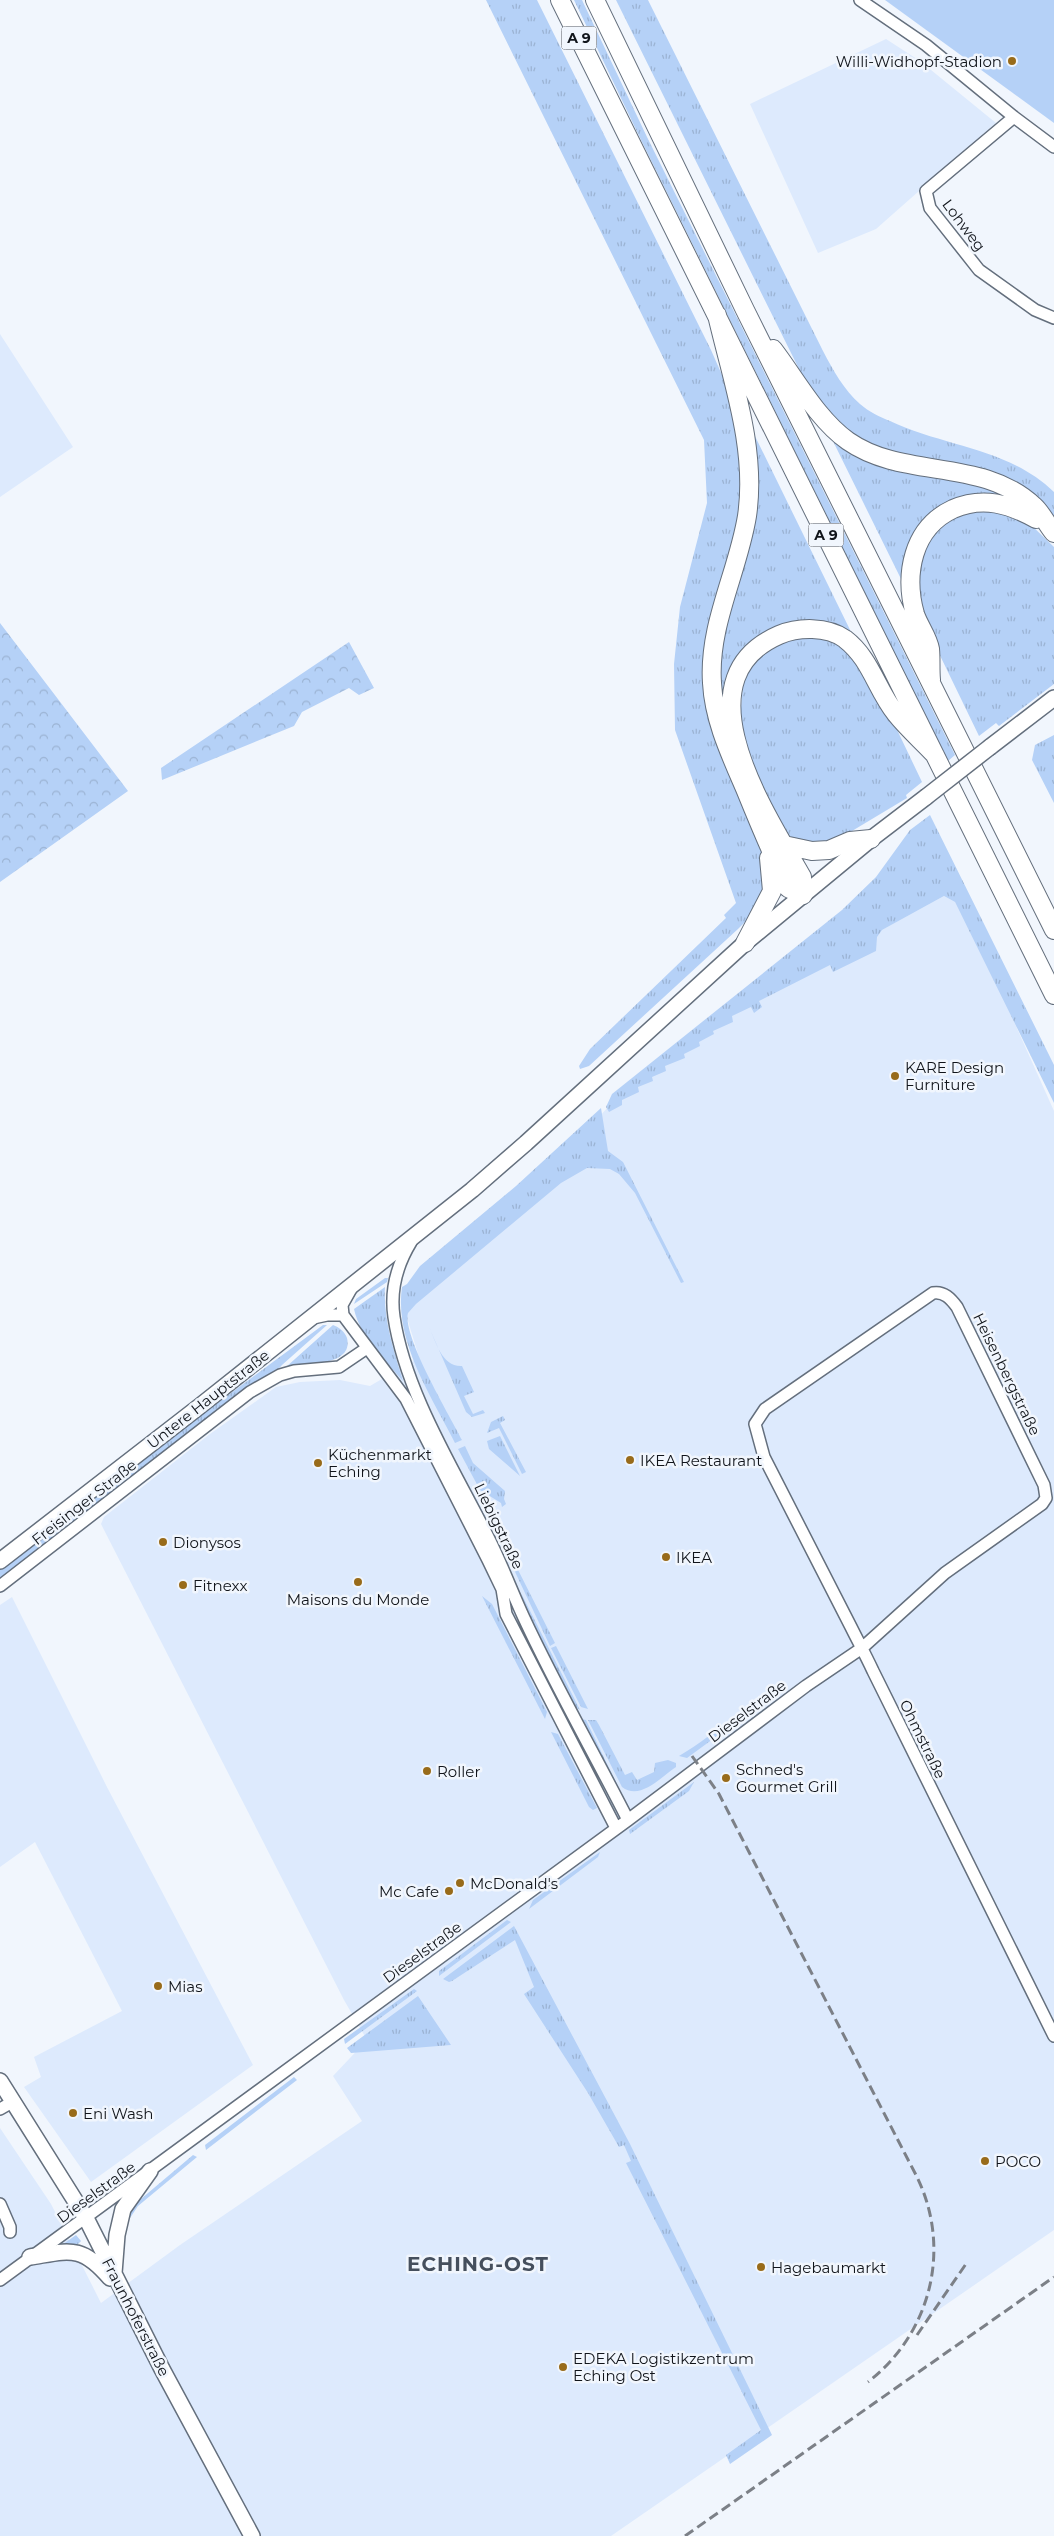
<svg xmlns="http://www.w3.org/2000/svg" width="1054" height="2536" viewBox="0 0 1054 2536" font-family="Montserrat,sans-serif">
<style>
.built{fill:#ddeafd}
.grass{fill:url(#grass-tufts)}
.forest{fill:url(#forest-crowns)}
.pitch{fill:#b5d1f7}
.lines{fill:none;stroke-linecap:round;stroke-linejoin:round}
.minor-casing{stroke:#646f7d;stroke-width:14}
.major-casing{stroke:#646f7d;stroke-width:18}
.highway-casing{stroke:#646f7d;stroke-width:20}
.minor{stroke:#fff;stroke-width:11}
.major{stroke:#fff;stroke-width:15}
.highway{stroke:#fff;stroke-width:18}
.rail{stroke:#7c8087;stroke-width:3;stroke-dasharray:10 5;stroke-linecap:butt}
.major-bridge-casing{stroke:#646f7d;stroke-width:18;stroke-linecap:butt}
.major-bridge{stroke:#fff;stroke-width:15}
.poi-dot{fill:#986b1a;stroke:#f1f6fd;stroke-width:2}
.labels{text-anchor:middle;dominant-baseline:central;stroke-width:5;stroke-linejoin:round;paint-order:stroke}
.shield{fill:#f1f6fd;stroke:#54585f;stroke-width:1}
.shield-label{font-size:14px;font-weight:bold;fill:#11151b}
.poi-label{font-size:15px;fill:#11151b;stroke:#f1f6fd;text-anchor:start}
.street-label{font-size:15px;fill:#11151b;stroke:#f1f6fd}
.district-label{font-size:20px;font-weight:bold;letter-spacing:1px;fill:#454f5d;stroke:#f1f6fd}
</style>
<defs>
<pattern id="grass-tufts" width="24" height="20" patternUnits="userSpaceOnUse" patternTransform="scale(1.25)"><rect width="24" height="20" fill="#b5d1f7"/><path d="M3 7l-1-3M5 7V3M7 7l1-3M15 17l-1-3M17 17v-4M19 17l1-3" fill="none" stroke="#9bb3d3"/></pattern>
<pattern id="forest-crowns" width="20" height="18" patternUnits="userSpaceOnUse" patternTransform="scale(1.25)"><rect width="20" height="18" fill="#b5d1f7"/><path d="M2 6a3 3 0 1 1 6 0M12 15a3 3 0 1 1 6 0" fill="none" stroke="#9bb3d3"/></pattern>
</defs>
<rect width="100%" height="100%" fill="#f1f6fd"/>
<path class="built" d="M886 39 920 61 996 123 876 229 818 253 750 104Z
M0 334 73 447 0 497Z
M944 896 955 902 1002 995 1054 1111V2230L611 2536H0V2128L51 2204 101 2303 180 2245 362 2121 333 2076 367 2040 344 2000 101 1524 104 1517 210 1434 276 1387 300 1382 340 1380 370 1386 419 1357 407 1318 410 1295 570 1149 618 1096 715 1021Z
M12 1597 108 1789 253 2065 91 2182 24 2087 41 2077 34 2057 122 2011 35 1842 0 1867V1605Z"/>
<path class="grass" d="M486 0H537L711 350 726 384 741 438V515L706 660 761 849 767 885 757 910 738 929 589 1066 580 1069 579 1066 590 1049 726 918 724 915 736 903 675 730 674 664 680 607 707 503 704 440Z
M574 0H582L647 137 955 755 948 761 641 140Z
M616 0H648L823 351C833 370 844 390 860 404 869 412 880 417 890 421 945 447 1009 448 1054 492V520L1037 502 887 453 849 435 812 392 800 371Z
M827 429 959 476 1022 502 947 504 903 583Z
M753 432 855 640 766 636 726 711 719 695 717 677Z
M992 509 1029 523 1054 547V684L999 726 996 723 979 736 932 639 918 600 917 569 927 543 942 524 961 513Z
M784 638H829L867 667 922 782 906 795 907 798 827 846 788 837 775 817 739 732 744 673 754 658Z
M1054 735V803L1032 760 1035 745Z
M930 815 1054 1065V1103L955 902 944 896 882 930 877 937 876 951 833 972 830 965 759 1001 762 1007 754 1013 751 1007 732 1016 733 1022 713 1031 714 1034 699 1042 700 1046 684 1054 685 1058 665 1066 666 1071 652 1077 653 1081 638 1087 639 1092 622 1100V1105L609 1112 606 1107 612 1094 842 910 876 877 910 830Z
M601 1108 608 1151 623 1162 684 1282 681 1283 635 1193 619 1174 610 1169 587 1168 561 1183 416 1304 408 1313C402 1336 450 1416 462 1440L455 1443C432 1397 394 1342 402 1287L407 1284 420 1266 516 1186Z
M385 1278H388L387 1282 354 1304 356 1299Z
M385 1287C383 1319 394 1351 403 1381 385 1360 360 1337 354 1309Z
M323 1325H327L282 1365C278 1371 256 1381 248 1387L0 1579V1570L185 1427Z
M333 1325C339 1327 345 1332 347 1338 354 1367 303 1363 286 1367Z
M429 1327C436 1342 442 1367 462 1366L474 1392 464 1396 473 1414 483 1410 485 1413 472 1417 466 1412Z
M503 1416 505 1420 500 1423 526 1472 522 1474 499 1428 487 1433 491 1422Z
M500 1436 520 1476 489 1449 487 1441Z
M465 1446 473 1463 505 1491 504 1499 506 1504 502 1507 501 1503 480 1490 458 1449Z
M508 1543 511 1556 555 1643 550 1646 507 1555 505 1545Z
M521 1593 580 1710 575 1707 530 1620Z
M482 1596 492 1604 547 1712 545 1719Z
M556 1646 588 1709 581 1707 551 1648Z
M737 1715H740L739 1720 687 1758 679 1756C700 1744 717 1729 737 1715Z
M581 1719 586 1720 621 1793 615 1788Z
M588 1720H596L599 1725 625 1775 632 1772 637 1780 654 1772 655 1763 668 1760 676 1763V1767C661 1777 640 1801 622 1787Z
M551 1732 558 1734 597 1808 593 1810 589 1807Z
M694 1782 689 1791 630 1834 629 1830Z
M600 1852 598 1857 529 1909 533 1900Z
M507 1920 511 1922 439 1976V1971Z
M514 1926 630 2144 772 2435 730 2464 726 2455 761 2430 626 2163 631 2161 624 2145 619 2147 588 2093 524 1994 534 1987 515 1940 452 1981 449 1982 443 1979Z
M414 1989 417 1991 345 2044 344 2039Z
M418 1996 451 2045 351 2053 347 2048Z
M294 2077 297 2080 206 2150 205 2145Z
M193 2155 197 2157 138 2206 128 2221 129 2211 135 2204Z
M76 2235 81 2241 76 2246 59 2247Z"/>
<path class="forest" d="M0 623 128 791 0 882Z
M349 642 374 688 359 695 349 688 302 712 294 726 162 780 161 768Z"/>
<path class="pitch" d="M885 0H1054V123Z"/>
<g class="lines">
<g class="minor-casing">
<path id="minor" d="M860 0 926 45 1014 117 1054 147
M1014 117 926 191 930 208 979 270 1035 310 1054 318
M411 1242C397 1265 390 1290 394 1317 405 1392 455 1471 489 1539 502 1565 512 1592 524 1618 556 1687 594 1753 628 1820
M351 1289 342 1305 343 1315 406 1399 488 1560 502 1589 506 1614 616 1828
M313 1318 327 1315H343
M0 1586 250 1392 280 1375 294 1371 339 1367 367 1348
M0 2109 14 2101
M0 2204 10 2227V2232
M0 2280 628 1820 806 1686 862 1648 945 1573 1042 1504 1046 1498 1044 1485 957 1307C951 1299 944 1291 933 1293L765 1409 755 1424 764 1457 851 1627C858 1641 866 1656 873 1671L1054 2036"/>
</g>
<g class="major-casing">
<path id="major" d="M990 747 1054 698
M0 1561 200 1406 472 1190 526 1143 745 943 871 839 926 797
M0 2081 86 2218 162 2369 252 2536
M30 2257C69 2251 81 2244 110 2278
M114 2273 117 2235 123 2209 150 2171"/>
</g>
<g class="highway-casing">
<path id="highway" d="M560 0 1054 995
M595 0 745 310 1054 930
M717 315C732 380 757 449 747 516 738 572 708 625 712 683 714 721 731 756 746 791 759 823 773 856 788 888L803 895 802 877C767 815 676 680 779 635 798 627 827 626 845 639 871 659 876 689 896 714 907 728 922 741 935 755
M773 349C796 379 817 419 848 441 904 480 982 457 1034 506 1042 513 1047 525 1054 533
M931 680C930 670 931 659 930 649 928 637 919 626 915 614 904 575 912 528 953 509 983 496 1009 504 1036 519
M784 845 812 851 829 850 850 841 871 839
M745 943 772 891 769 858"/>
</g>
<use href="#minor" class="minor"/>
<use href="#major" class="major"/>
<use href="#highway" class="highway"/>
<path class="rail" d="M692 1756 719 1794 917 2177C952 2249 931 2333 868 2382
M917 2335 968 2261
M685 2536 1054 2277"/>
<g class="major-bridge-casing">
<path id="major-bridge" d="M926 797 990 747"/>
</g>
<use href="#major-bridge" class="major-bridge"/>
</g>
<g class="poi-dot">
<circle cx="1012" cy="61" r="5"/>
<circle cx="895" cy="1076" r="5"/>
<circle cx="630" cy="1460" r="5"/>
<circle cx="318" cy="1463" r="5"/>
<circle cx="163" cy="1542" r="5"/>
<circle cx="666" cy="1557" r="5"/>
<circle cx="358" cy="1582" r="5"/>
<circle cx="183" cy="1585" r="5"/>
<circle cx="427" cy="1771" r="5"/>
<circle cx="726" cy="1778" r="5"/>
<circle cx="460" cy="1883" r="5"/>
<circle cx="449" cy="1891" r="5"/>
<circle cx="158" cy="1986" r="5"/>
<circle cx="73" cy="2113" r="5"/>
<circle cx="985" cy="2161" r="5"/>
<circle cx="761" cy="2267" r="5"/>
<circle cx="563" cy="2367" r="5"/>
</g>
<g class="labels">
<g class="shield">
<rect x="561.5" y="26.5" width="35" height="23" rx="4"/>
<rect x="808.5" y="523.5" width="35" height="23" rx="4"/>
</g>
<g class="shield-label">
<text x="579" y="38">A 9</text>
<text x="826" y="535">A 9</text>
</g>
<g class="poi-label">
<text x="1002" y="61" text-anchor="end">Willi-Widhopf-Stadion</text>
<text x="905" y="1067">KARE Design<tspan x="905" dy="17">Furniture</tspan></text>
<text x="328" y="1454">Küchenmarkt<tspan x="328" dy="17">Eching</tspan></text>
<text x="640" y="1460">IKEA Restaurant</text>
<text x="173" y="1542">Dionysos</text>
<text x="676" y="1557">IKEA</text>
<text x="193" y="1585">Fitnexx</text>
<text x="358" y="1599" text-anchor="middle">Maisons du Monde</text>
<text x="736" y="1769">Schned's<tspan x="736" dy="17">Gourmet Grill</tspan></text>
<text x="437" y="1771">Roller</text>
<text x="470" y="1883">McDonald's</text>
<text x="439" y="1891" text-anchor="end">Mc Cafe</text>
<text x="168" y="1986">Mias</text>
<text x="83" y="2113">Eni Wash</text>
<text x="995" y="2161">POCO</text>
<text x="771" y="2267">Hagebaumarkt</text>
<text x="573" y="2358">EDEKA Logistikzentrum<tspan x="573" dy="17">Eching Ost</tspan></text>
</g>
<g class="street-label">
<text transform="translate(964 225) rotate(53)">Lohweg</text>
<text transform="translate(1007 1374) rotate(64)">Heisenbergstraße</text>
<text transform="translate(208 1399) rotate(-38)">Untere Hauptstraße</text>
<text transform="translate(84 1502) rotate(-38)">Freisinger Straße</text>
<text transform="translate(499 1526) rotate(64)">Liebigstraße</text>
<text transform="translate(747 1711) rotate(-37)">Dieselstraße</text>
<text transform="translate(923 1739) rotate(64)">Ohmstraße</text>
<text transform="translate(422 1952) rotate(-36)">Dieselstraße</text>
<text transform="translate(96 2192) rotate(-36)">Dieselstraße</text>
<text transform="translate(136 2317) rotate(63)">Fraunhoferstraße</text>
</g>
<g class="district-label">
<text x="478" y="2264">ECHING-OST</text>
</g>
</g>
</svg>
